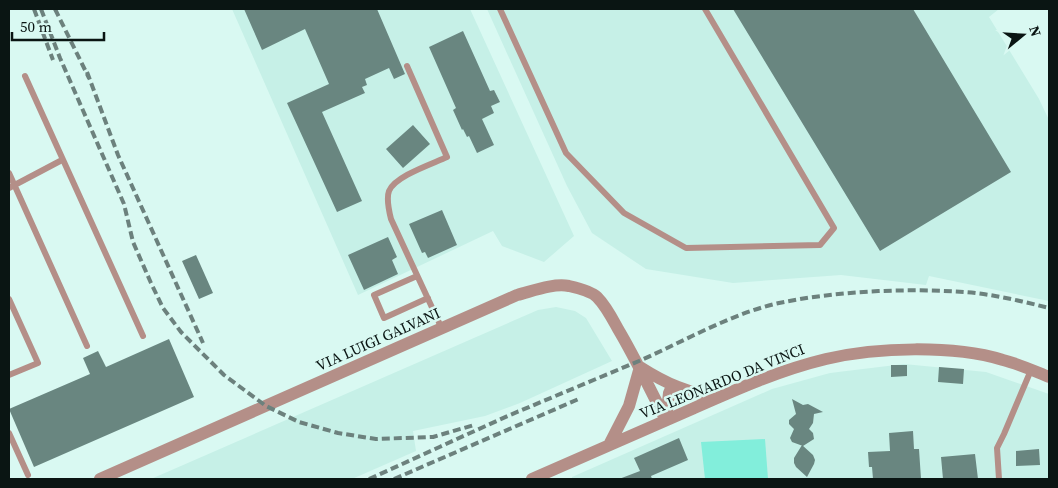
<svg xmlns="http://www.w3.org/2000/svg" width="1058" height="488" viewBox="0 0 1058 488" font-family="'Source Serif 4',serif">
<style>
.built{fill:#c6f0e7}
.water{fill:#82eedb}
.building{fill:#698680}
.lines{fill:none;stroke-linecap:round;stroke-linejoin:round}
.lane{stroke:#b48f88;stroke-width:6}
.street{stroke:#b48f88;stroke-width:12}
.rail{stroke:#6c817d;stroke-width:4;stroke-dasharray:8 4;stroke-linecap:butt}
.labels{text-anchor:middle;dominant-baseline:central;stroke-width:5;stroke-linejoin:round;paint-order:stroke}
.street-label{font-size:15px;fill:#0a1513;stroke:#d9f9f2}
</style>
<rect width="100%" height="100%" fill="#d9f9f2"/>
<path class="built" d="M232 9H470L574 236 544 262 502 246 493 231 358 295Z
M487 9H999L989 17 1039 99 1049 120V301L929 276 926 285 841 275 733 283 646 269 592 233 567 186Z
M556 307 575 311 586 318 612 361 520 403 485 416 413 431 416 451 352 479H151L538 310Z
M904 364 986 372 1049 394V479H572V477L772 389 830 373Z"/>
<path class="water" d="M765 439 768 479H705L701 442Z"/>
<path class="building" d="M244 9H377L405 74 394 79 389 68 365 79 367 85 362 87 365 93 322 112 362 201 337 212 287 103 329 84 305 29 262 50Z
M733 9H913L1011 172 880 251Z
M463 31 490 91 494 90 500 102 491 106 494 113 482 119 494 145 477 153 469 136 467 137 463 129 462 130 453 110 456 108 429 47Z
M413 125 430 144 403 168 386 149Z
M442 210 457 245 428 258 425 252 422 253 409 224Z
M388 237 397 257 392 260 398 274 364 290 348 255Z
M196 255 213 293 199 299 182 261Z
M169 339 194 397 34 467 9 409 90 374 83 358 98 351 106 367Z
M891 365H907V376L891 377Z
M939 367 964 369 963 384 938 382Z
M792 399 803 405 808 404 823 412 814 414 813 423 809 429 813 433 814 439 803 446 792 442 790 438 794 429 789 424V420L796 414Z
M913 431 914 449H919L921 479H873L872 467H869L868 452 890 451 889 433Z
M679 438 688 460 651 476 652 479H619L640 471 634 458Z
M802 445 813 455 815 460 814 464 807 477 796 467 794 463V458Z
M1039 449 1040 465 1016 466V451Z
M975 454 978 479H943L941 457Z"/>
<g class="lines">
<path class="lane" d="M500 9 566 153 624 213 686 248 820 245 834 228 705 9
M407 66 447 157C432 164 395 176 389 191 386 199 389 211 391 219L442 329
M25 76 143 336
M9 173 87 346
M9 188 62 160
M417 276 374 295 384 318 428 298
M9 299 38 363 9 375
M9 433 28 475
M999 479 997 448 1004 434 1031 370"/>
<path class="street" d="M640 367C665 383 689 394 719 397
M666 420 669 393 672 386
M609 445 629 406 640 367
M100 479 517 295C533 291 553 283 569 286 578 288 591 291 597 297 606 306 612 318 618 329 636 359 650 390 666 420
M532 479C585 456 639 432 692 409 735 390 780 370 826 359 877 347 953 345 1003 360 1019 364 1034 371 1049 377"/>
<path class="rail" d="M34 9 53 60
M41 9 60 58 124 204 133 242 151 283 163 308 181 332 224 375 266 406 299 422 338 433 376 439 433 437 474 425
M55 9 89 78
M87 72 118 155 203 343
M369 479C416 458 463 436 510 415 553 397 596 379 639 361 685 341 730 314 779 303 837 291 904 288 964 292 992 294 1021 301 1049 308
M394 479 581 398"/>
</g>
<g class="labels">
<g class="street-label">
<text transform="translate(378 339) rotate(-24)">VIA LUIGI GALVANI</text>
<text transform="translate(722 381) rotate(-22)">VIA LEONARDO DA VINCI</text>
</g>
</g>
<rect width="1058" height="488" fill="none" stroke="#0a1513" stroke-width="20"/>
<g transform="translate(1023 35) rotate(72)" stroke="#d9f9f2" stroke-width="4" paint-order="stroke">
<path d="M0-4L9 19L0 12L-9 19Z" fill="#0a1513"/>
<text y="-8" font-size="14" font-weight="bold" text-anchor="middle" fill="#0a1513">N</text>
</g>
<path d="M12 32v8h92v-8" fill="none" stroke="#0a1513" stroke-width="2.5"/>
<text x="20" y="32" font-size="15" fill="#0a1513" stroke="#d9f9f2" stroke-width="4" paint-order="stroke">50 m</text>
</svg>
